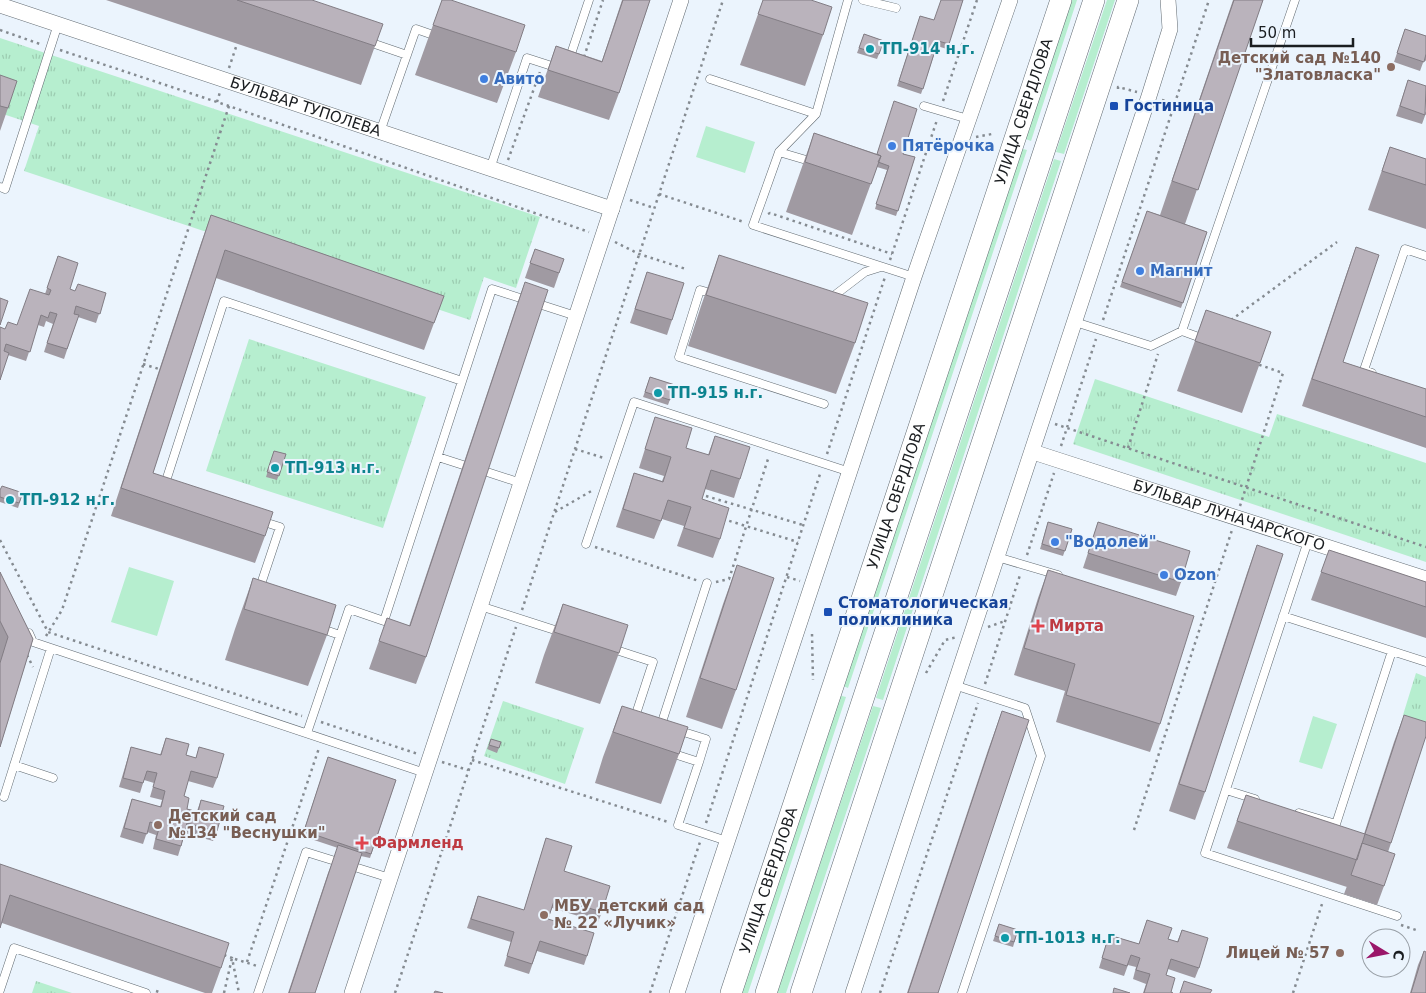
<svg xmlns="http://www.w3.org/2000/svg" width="1426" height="993" viewBox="0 0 1426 993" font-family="'DejaVu Sans',sans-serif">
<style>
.grass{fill:#b6eecf}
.park{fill:url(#park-tufts)}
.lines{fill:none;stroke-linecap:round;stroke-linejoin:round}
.lane-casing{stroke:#616a71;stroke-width:9}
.street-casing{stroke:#616a71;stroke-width:16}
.secondary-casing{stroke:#616a71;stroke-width:22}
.path{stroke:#858b91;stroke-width:2.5;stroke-dasharray:2.5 4;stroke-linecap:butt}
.lane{stroke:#fff;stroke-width:8}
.street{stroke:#fff;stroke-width:15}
.secondary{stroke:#fff;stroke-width:21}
.wall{fill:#a09aa2}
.building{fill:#bab3bc;stroke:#827d84}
.culture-dot{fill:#0f9aa8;stroke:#ebf4fd;stroke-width:2}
.education-dot{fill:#8d6e63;stroke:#ebf4fd;stroke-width:2}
.shop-dot{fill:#3f7fe0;stroke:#ebf4fd;stroke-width:2}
.transit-dot{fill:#1a4fb4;stroke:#ebf4fd;stroke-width:2}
.health-dot{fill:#e0444e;stroke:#ebf4fd;stroke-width:2}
.labels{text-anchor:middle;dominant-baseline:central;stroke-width:4;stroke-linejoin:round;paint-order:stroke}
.culture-label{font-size:15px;font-weight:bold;fill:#0d838f;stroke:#ebf4fd;text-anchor:start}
.education-label{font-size:15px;font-weight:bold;fill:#785e54;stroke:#ebf4fd;text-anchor:end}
.shop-label{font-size:15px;font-weight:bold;fill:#366cbe;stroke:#ebf4fd;text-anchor:start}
.transit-label{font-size:15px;font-weight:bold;fill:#164399;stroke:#ebf4fd;text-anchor:start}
.street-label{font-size:15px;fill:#1a1d20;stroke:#ebf4fd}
.health-label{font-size:15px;font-weight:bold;fill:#be3a42;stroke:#ebf4fd;text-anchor:start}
</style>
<defs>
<pattern id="park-tufts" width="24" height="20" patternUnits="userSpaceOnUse" patternTransform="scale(1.25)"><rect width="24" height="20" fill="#b6eecf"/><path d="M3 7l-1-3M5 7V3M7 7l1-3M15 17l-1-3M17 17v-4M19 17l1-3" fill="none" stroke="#9cccb1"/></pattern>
</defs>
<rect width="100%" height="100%" fill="#ebf4fd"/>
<path class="grass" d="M1069 0H1077L1031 141 1023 138Z
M1107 0H1115L1064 154 1056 152Z
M706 126 755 142 745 173 696 157Z
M1019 148 1027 150 848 688 841 685Z
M1054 159 1061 161 883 700 876 698Z
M129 567 174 581 157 636 111 622Z
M838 695 846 697 748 993H740Z
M873 706 881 708 786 993H777Z
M1313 716 1337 724 1322 769 1299 762Z"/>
<path class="park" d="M0 38 540 217 516 288 484 277 470 320 24 171 39 126 0 113Z
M249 339 426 397 383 528 206 471Z
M1095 379 1269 437 1277 414 1426 463V562L1073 444Z
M1416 673 1426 677V723L1403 715Z
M503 701 584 728 565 784 484 756Z
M36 981 72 993H32Z"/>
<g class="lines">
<g class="lane-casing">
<path id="lane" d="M848 0 816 114 779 152 753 225 914 277
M863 0 896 8
M366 41 407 55
M569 60 589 0
M710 79 816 114
M924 106 968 119
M380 132 416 29 439 37
M779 152 813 162
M490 169 527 58 558 68
M0 187 5 189 58 24
M714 294 700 290 679 357 824 404
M831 298 865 272 881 267
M1075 322 1151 346 1182 331 1295 0
M1182 331 1204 339
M1372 373 1364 370 1405 249 1426 256
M438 457 463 465
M487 472 521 483
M164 487 224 301 462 381
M1308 541 1205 853 1397 916
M586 544 634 402 850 472
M997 557 1058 575
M259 590 280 527 261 521
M480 606 561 632
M1283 616 1426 662
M319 628 340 635
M29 633 33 642 425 773
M610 648 653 662 634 720
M954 685 1025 708 1041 756 962 993
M666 726 661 725 707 583
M677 730 706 739 699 762
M307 733 349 609 384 621 492 289 576 316
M671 753 699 762 678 825 727 841
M14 765 53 778
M1226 790 1255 799
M4 797 51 648
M1299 813 1336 824 1392 651
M0 990 14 948 146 993
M258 993 306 852 390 878"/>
</g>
<g class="street-casing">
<g id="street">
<path id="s1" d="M0 5 612 209"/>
<path id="s2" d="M1033 452 1426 579"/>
<path d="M352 993 681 0"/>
<path d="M677 993 914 277 1010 0"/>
<path d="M853 993 1149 96 1170 29 1168 0"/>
</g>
</g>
<g class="secondary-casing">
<g id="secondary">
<path id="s3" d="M731 993 1061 0"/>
<path d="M766 993 1094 0"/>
<path d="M801 993 1128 0"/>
</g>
</g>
<path class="path" d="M0 30 40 44
M60 50 229 106 589 232
M584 57 603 0
M229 68 237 44
M1118 89V87L1137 92
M1162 100 1175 104
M943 101 977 0
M217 102 220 92
M976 137 992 134
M508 160 540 72
M659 194 744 222
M630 200 654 208
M768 214 770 213 892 254
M615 242 639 254 686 269
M890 260 937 120
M1103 320 1209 0
M1231 320 1337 242
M143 364 159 369
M1055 424 1426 547
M1061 446 1096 339
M1128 448 1158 354
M575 449 604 458
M827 454 885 277
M706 496 803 525
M1240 506 1283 373 1257 364
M555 512 593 490
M723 519 798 542
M0 540 48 632 302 716
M595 547 699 581
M1027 555 1054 473
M787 577 800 581
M716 582 729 579 769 456
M522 610 723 0
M988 627 1005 621
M812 634 813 680
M46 636 62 610 229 106
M27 655 33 667
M926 673 945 640 957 637
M985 684 1020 575
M321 722 418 754
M472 760 668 822
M442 762 468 770
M706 823 820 474
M1134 830 1232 530
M1401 925 1416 930
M224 955 232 958 239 993
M247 962 319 748
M156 991 162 993
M224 993 232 958 257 966
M395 993 516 627
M650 993 700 842
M880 993 978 703
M1293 993 1323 901"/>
<use href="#lane" class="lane"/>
<use href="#street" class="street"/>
<use href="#secondary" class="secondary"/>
</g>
<path class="wall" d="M106 0H312L375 46 361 85Z
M442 0 516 52 497 103 415 75Z
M622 0H650L619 93 609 120 538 97 556 46 602 61Z
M763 0H811L823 35 805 86 740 65Z
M963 0 947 49 937 46 921 94 897 86 920 16 934 20Z
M1233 0H1263L1185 224 1207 232 1181 308 1120 287 1147 211 1160 215Z
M1405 29 1426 36V61L1424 60 1420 71 1394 62Z
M864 34 884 41 877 59 857 53Z
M0 75 8 108 0 131Z
M1408 80 1426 113 1422 124 1396 116Z
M814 133 877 154H903L915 157 896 216 875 209 887 170 877 167 852 235 786 212Z
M1390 147 1426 159V229L1368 210Z
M211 215 444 296 424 350 216 278 153 473 265 536 255 563 111 516 201 243Z
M1356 247 1343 362 1426 389V448L1302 406 1346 275Z
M535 249 564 259 554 288 525 278Z
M719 255 855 343 836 394 688 346 701 306Z
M58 256 70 289 75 291 106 293 96 323 78 317 64 359 44 352 53 324 46 321 44 327 38 325 26 361 8 355 0 380 5 329 17 325 45 294Z
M647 272 672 320 667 335 630 323Z
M525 282 426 657 416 684 369 669 387 618 409 626 515 310Z
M1206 310 1260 363 1242 413 1177 391Z
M650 377 675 385 668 405 643 397Z
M655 417 686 448 708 455 715 436 740 479 734 498 705 489 702 499 720 539 713 558 677 546 684 526 662 519 654 539 616 527 634 473 662 481 664 476 639 468Z
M274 451 286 454 277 480 266 477Z
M0 490 23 493 18 508 0 502Z
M1048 522 1072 529 1063 556 1040 549Z
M1098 522 1181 582 1176 596 1083 568Z
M1257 545 1205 792 1195 820 1169 811 1247 573Z
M1329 550 1426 582V638L1311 600Z
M737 565 736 690 722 729 686 717 723 604Z
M1048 570 1160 724 1150 752 1056 722 1065 691 1014 675 1038 598Z
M0 572 33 639 0 747Z
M253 578 327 635 308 686 225 660 235 629Z
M563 604 619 653 600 704 535 683 544 655Z
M622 706 679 754 661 804 595 783 603 757Z
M1002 711 938 993H907L988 750Z
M1404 715 1391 843 1388 852 1384 886 1377 905 1344 894 1347 886V887L1227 848 1246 795 1364 834 1394 742Z
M166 738 186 755 196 758 199 747 217 778 213 788 188 781 184 796 187 809 197 811 201 800 217 831 213 841 185 833 178 856 153 849 156 835 147 832 143 844 120 837 132 799 160 807 162 800 150 797 154 783 144 780 140 793 119 787 131 747 160 755Z
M491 739 501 742 497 753 487 749Z
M328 757 396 780 370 858 361 856 315 993H288L328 873 338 848 302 836Z
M546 838 564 871 602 912 598 922 552 908 548 919 587 956 584 965 537 951 529 974 504 966 511 942 467 928 478 896 524 910Z
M0 864 221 968 212 993H205L2 923Z
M1147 920 1168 939 1177 942 1182 930 1199 968 1195 978 1168 969 1166 975 1171 992 1173 993H1143L1146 984 1133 979 1136 967 1128 965 1124 976 1099 968 1109 935 1139 944Z
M999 924 1018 930 1013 947 993 941Z
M1424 951 1426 993H1410L1418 965Z"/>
<path class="building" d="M237 0H312L383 24 375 46Z
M442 0H451L525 25 516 52 433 25Z
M623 0H650L619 93 548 70 556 46 602 62Z
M763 0H811L832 7 823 35 758 14Z
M941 0H963L949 44 938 41 923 89 899 81 920 16 934 20Z
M1234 0H1263L1198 190 1172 181Z
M1405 29 1426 36V54L1424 62 1397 53Z
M864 34 884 41 879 54 859 48Z
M0 75 17 81 8 108 0 106Z
M1408 80 1426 86 1425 115 1400 106Z
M894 101 917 109 903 154 915 157 898 211 876 204 889 166 878 162 881 156 877 154Z
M814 133 881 156 871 184 805 162Z
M1390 147 1426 159V185L1382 171Z
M1147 211 1207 232 1183 303 1122 282Z
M211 215 444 296 434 323 225 250 153 473 273 512 265 536 121 488Z
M1356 247 1379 255 1343 362 1426 389V417L1312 379Z
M535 249 564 259 559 273 530 263Z
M719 255 868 303 855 343 706 295Z
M58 256 78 263 70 289 75 291 78 284 106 293 100 314 76 306 74 314 79 315 67 349 47 343 57 314 50 312 48 318 41 315 30 352 6 344 4 351 9 353 0 380V327L5 329 8 322 17 325 30 289 49 295 51 290 47 288Z
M647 272 684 283 672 320 635 309Z
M525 282 548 290 426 657 379 641 387 618 410 626Z
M0 298 8 301 0 325Z
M1206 310 1271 332 1260 363 1195 341Z
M650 377 675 385 670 400 645 392Z
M655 417 692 428 686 448 709 455 715 436 750 447 740 479 711 470 702 499 729 508 720 539 684 528 691 507 668 500 661 521 623 509 634 473 663 482 671 457 645 449Z
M274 451 286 454 279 476 267 472Z
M2 486 23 493 19 503 0 497V490Z
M1048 522 1072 529 1065 551 1042 544Z
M1098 522 1190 551 1181 582 1088 553Z
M1257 545 1283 554 1205 792 1179 784Z
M1329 550 1426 582V607L1321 572Z
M737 565 774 578 736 690 700 678Z
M1048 570 1194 616 1160 724 1066 695 1075 664 1024 648Z
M0 572 33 639 0 747V663L8 637 0 621Z
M253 578 336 605 327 635 244 609Z
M563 604 628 625 619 653 554 632Z
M622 706 688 727 679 754 613 732Z
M1002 711 1029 720 938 993H908Z
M1404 715 1426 722V736L1391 843 1365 834Z
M166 738 189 744 186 755 196 758 199 747 224 754 217 778 191 771 184 796 189 798 187 809 198 812 201 800 224 806 217 831 187 823 181 846 156 839 160 825 150 822 147 834 124 828 132 799 161 807 165 791 153 787 157 773 147 771 143 783 123 778 131 747 161 755Z
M491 739 501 742 499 748 489 745Z
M328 757 396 780 371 854 304 831Z
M1246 795 1365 834 1357 860 1237 821Z
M546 838 572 846 564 871 610 886 602 912 555 898 548 919 594 933 587 956 540 941 532 964 507 956 514 932 471 919 478 896 524 910Z
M1362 843 1395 854 1384 886 1351 875Z
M338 845 362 853 315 993H289Z
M0 864 229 943 221 968 10 895 0 928Z
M1147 920 1172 928 1168 939 1178 942 1182 930 1208 938 1199 968 1171 959 1166 975 1175 978 1171 992 1173 993H1144L1150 974 1136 970 1140 958 1131 955 1127 966 1102 958 1109 935 1139 944Z
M999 924 1018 930 1014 942 995 936Z
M1424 951 1426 952V993H1411Z
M1184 981 1212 990 1210 993H1180Z
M1114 988 1130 993H1113Z
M435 991 443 993H434Z"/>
<g class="culture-dot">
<circle cx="870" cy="49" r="5"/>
<circle cx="658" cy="393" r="5"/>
<circle cx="275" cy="468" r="5"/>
<circle cx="10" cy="500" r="5"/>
<circle cx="1005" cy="938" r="5"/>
</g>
<g class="education-dot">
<circle cx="1391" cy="67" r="5"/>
<circle cx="158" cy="825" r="5"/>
<circle cx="544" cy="915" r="5"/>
<circle cx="1340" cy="953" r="5"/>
</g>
<g class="shop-dot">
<circle cx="484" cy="79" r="5"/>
<circle cx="892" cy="146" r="5"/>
<circle cx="1140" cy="271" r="5"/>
<circle cx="1055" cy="542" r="5"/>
<circle cx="1164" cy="575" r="5"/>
</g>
<g class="transit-dot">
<rect x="1109" y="101" width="10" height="10" rx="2.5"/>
<rect x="823" y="607" width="10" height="10" rx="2.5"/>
</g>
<g class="health-dot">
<path d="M1035.5 618.5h5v5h5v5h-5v5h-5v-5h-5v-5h5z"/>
<path d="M359.5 835.5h5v5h5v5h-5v5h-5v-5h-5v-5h5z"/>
</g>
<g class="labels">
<g class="culture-label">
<text x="880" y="49">ТП-914 н.г.</text>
<text x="668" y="393">ТП-915 н.г.</text>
<text x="285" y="468">ТП-913 н.г.</text>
<text x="20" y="500">ТП-912 н.г.</text>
<text x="1015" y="938">ТП-1013 н.г.</text>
</g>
<g class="education-label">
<text x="1381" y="58">Детский сад №140<tspan x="1381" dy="17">"Златовласка"</tspan></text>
<text x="168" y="816" text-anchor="start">Детский сад<tspan x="168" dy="17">№134 "Веснушки"</tspan></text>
<text x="554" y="906" text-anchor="start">МБУ детский сад<tspan x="554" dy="17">№ 22 «Лучик»</tspan></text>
<text x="1330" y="953">Лицей № 57</text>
</g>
<g class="shop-label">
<text x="494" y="79">Авито</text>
<text x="902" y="146">Пятёрочка</text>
<text x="1150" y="271">Магнит</text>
<text x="1065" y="542">"Водолей"</text>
<text x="1174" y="575">Ozon</text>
</g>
<g class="transit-label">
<text x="1124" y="106">Гостиница</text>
<text x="838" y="603">Стоматологическая<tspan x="838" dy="17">поликлиника</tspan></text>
</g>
<g class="street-label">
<text stroke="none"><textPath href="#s1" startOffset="322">БУЛЬВАР ТУПОЛЕВА</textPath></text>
<text stroke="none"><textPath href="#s3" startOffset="929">УЛИЦА СВЕРДЛОВА</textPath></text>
<text stroke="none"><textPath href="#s3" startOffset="524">УЛИЦА СВЕРДЛОВА</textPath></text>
<text stroke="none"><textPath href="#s2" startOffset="206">БУЛЬВАР ЛУНАЧАРСКОГО</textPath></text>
<text stroke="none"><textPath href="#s3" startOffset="119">УЛИЦА СВЕРДЛОВА</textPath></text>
</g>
<g class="health-label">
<text x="1049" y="626">Мирта</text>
<text x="372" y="843">Фармленд</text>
</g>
</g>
<g transform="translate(1386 953) rotate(100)"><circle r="24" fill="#ebf4fd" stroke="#979ea5"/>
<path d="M0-4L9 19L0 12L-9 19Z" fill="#9a1669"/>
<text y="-8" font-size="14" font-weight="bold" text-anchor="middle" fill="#1a1d20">С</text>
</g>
<path d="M1251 38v8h102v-8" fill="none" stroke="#1a1d20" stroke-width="2.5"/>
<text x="1258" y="38" font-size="15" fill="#1a1d20" stroke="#ebf4fd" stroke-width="4" paint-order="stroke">50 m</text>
</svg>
